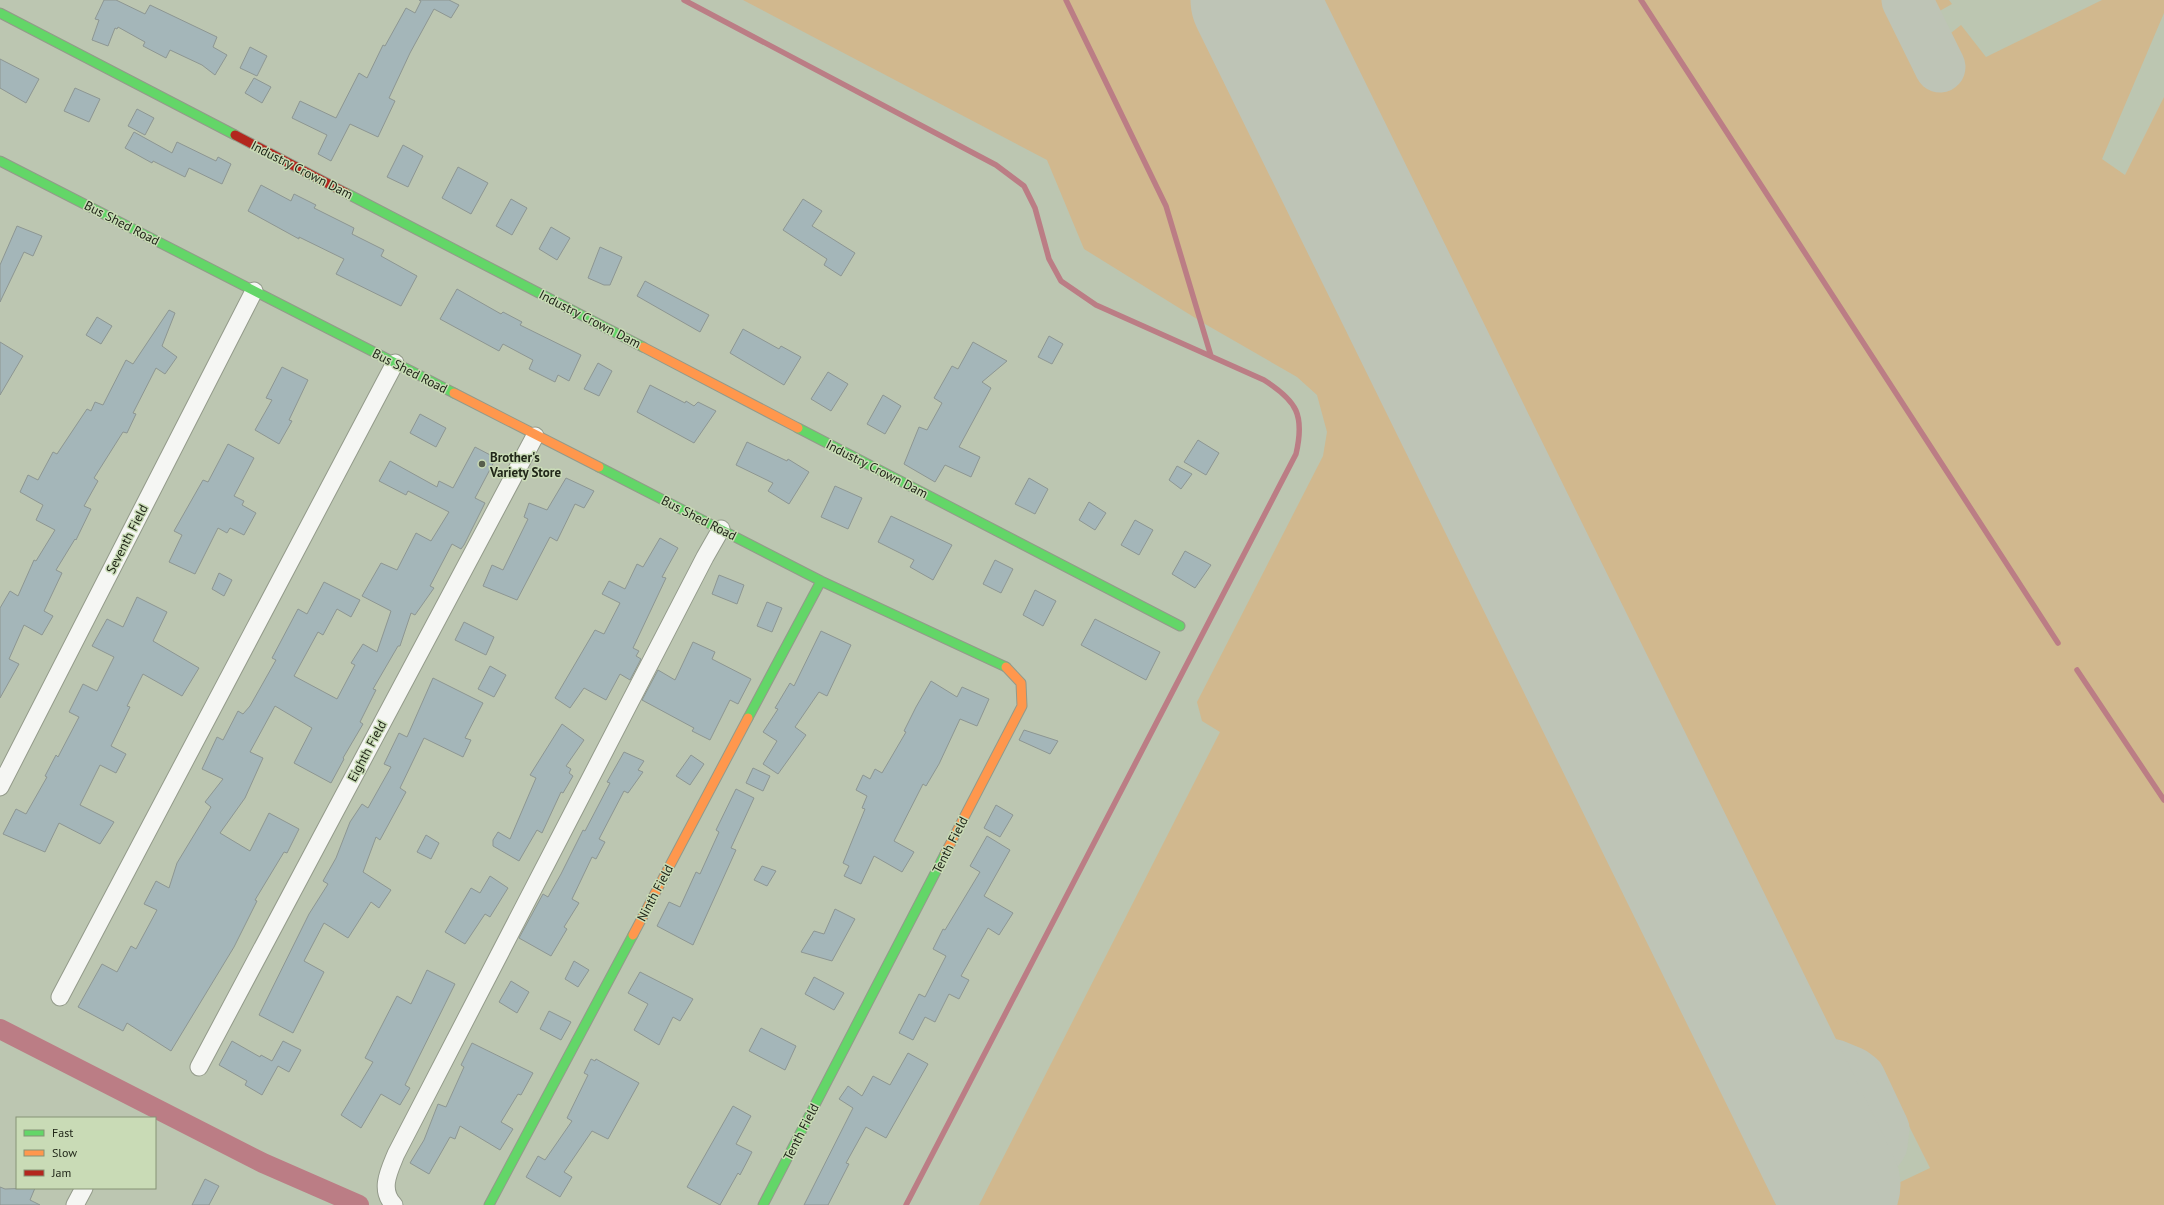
<svg xmlns="http://www.w3.org/2000/svg" width="2164" height="1205" viewBox="0 0 2164 1205" font-family="'PT Sans',sans-serif">
<style>
.green{fill:#d1b88e}
.lines{fill:none;stroke-linecap:round;stroke-linejoin:round}
.stream{stroke:#bb7d85;stroke-width:5.5}
.canal{stroke:#bb7d85;stroke-width:20}
.taxiway{stroke:#bec4b6;stroke-width:51}
.runway{stroke:#bec4b6;stroke-width:127}
.building{fill:#a4b6b9;stroke:#8d9692}
.street-casing{stroke:#939a8a;stroke-width:19}
.fast-casing{stroke:#939a8a;stroke-width:11}
.slow-casing{stroke:#939a8a;stroke-width:11}
.jam-casing{stroke:#939a8a;stroke-width:11}
.street{stroke:#f5f6f3;stroke-width:17}
.fast{stroke:#63d668;stroke-width:9}
.slow{stroke:#ff974d;stroke-width:9}
.jam{stroke:#b3261e;stroke-width:9}
.poi-dot{fill:#575f4e;stroke:#c9dbb6;stroke-width:1.5}
.labels{text-anchor:middle;dominant-baseline:central;stroke-width:3;stroke-linejoin:round;paint-order:stroke}
.street-label{font-size:13px;fill:#212719;stroke:#c9dbb6}
.poi-label{font-size:13px;font-weight:bold;fill:#212719;stroke:#c9dbb6;text-anchor:start}
</style>
<rect width="100%" height="100%" fill="#bcc6b1"/>
<path class="green" d="M743 0H1206L1795 1205H979L1220 732 1202 721 1197 702 1323 456 1327 432 1317 395 1297 377 1205 324 1084 249 1047 160Z
M1302 0H1893L1934 83 1956 73 1942 40 1961 25 1986 57 2102 0H2164V13L2102 159 2125 175 2164 97V1205H1852L1930 1168 1879 1066C1851 1055 1817 1050 1800 1024L1634 667Z
M1920 0H1949L1952 4 1929 17Z"/>
<g class="lines">
<path class="stream" d="M684 0 996 165 1024 186 1035 208 1049 259 1061 281 1096 305 1264 380C1297 401 1305 415 1296 454L906 1205
M1066 0 1166 206 1211 356
M1641 0 2058 643
M2077 670 2164 800"/>
<path class="canal" d="M0 1029 263 1163 359 1205"/>
<path class="taxiway" d="M1907 0 1940 67
M1720 947 1758 1014 1776 1040 1801 1057 1835 1065 1852 1072 1860 1078 1884 1129 1882 1145 1874 1156 1832 1175"/>
<path class="runway" d="M1254 0 1837 1185"/>
</g>
<path class="building" d="M104 0H116L145 14 150 5 217 37 213 47 227 55 215 75 202 65 170 50 166 58 143 46 145 42 118 27 117 29 115 28 108 46 92 40 99 20 95 19Z
M419 0H449L459 5 451 18 434 9 410 53 389 98 395 101 378 137 350 124 331 161 318 154 327 135 292 118 300 101 336 118 359 73 367 78 383 45 385 46 406 8 415 13 421 1Z
M250 47 267 56 257 76 240 68Z
M0 59 39 79 26 103 0 88Z
M254 78 271 87 262 103 245 93Z
M75 88 100 99 89 122 64 111Z
M137 109 154 118 145 135 128 126Z
M134 132 172 153 177 142 216 161 218 157 231 164 222 184 189 168 185 177 153 161 152 163 125 148Z
M403 145 423 156 408 187 387 177Z
M458 167 488 183 471 214 442 198Z
M261 185 291 201 294 194 316 205 314 208 354 228 352 234 384 250 381 256 417 276 401 306 336 274 344 259 299 237V239L248 211Z
M511 199 527 208 512 235 496 226Z
M803 199 822 211 812 226 855 253 841 276 824 265 827 259 783 230Z
M17 226 42 236 33 256 24 252 0 302V265Z
M551 227 570 238 557 260 539 249Z
M600 247 622 257 610 285H604L588 278Z
M645 281 709 315 700 332 637 296Z
M457 289 501 314 503 312 522 322 520 325 581 355 569 381 558 375 555 382 529 369 533 360 503 344 499 351 440 319Z
M169 310 175 313 162 346 177 357 165 374 156 368 133 413 136 414 127 433 123 432 94 478 98 481 84 506 91 509 76 540 75 539 56 570 62 573 44 611 53 616 42 635 24 625 9 659 19 664 0 698V608L10 591 18 596 34 560 36 561 55 530 36 520 43 505 20 492 28 475 38 480 53 452 57 454 87 409 91 411 95 402 103 405 126 360 133 364Z
M97 317 112 326 101 344 86 335Z
M743 329 779 349 781 346 801 357 784 385 730 353Z
M1049 336 1063 344 1052 364 1038 357Z
M0 342 23 356 0 395Z
M973 342 1007 361 982 382 991 388 959 447 980 457 971 477 945 465 935 482 904 464 919 427 927 430 942 403 934 398 952 366 958 369Z
M598 363 612 371 599 396 584 389Z
M282 367 308 380 289 420 292 421 279 444 255 430 272 400 266 398Z
M828 372 848 384 831 411 811 399Z
M650 385 685 403 686 401 694 406 698 402 716 411 694 443 637 412Z
M883 395 901 406 885 434 867 424Z
M420 414 446 428 436 447 410 433Z
M1198 440 1219 453 1206 475 1184 462Z
M747 442 787 461 788 459 809 472 789 504 768 491 773 483 736 465Z
M228 444 254 458 234 496 244 501 242 505 256 513 244 535 230 528 227 533 218 528 195 574 169 562 182 535 174 531 203 480 208 482Z
M475 447 496 458 475 498 485 503 464 545 461 549 452 544 430 586 434 588 415 615 411 613 400 646H398L373 689 376 690 360 722 363 724 343 758 344 759 331 783 294 763 312 728 275 706 250 752 263 758 245 798 220 833 250 851 269 813 299 829 287 853 284 852 255 900 257 901 234 947 171 1051 127 1023 123 1031 78 1007 102 964 117 972 131 946 136 949 157 910 144 904 156 881 169 888 177 863 211 807 205 802 223 779 202 769 217 737 223 740 238 711 243 714 250 706 276 660 272 658 298 609 307 614 324 582 360 600 351 617 337 609 323 635 318 632 294 676 337 699 355 665 351 663 363 644 377 652 391 611 362 596 381 563 397 570 416 533 431 541 449 512 408 491 406 495 379 481 390 461 437 487 439 481 453 488Z
M1177 466 1192 474 1181 489 1169 480Z
M566 478 594 491 584 508 575 504 557 541 550 537 517 600 483 586 492 565 503 570 528 519 524 517 529 503 547 510Z
M1029 478 1048 489 1035 514 1015 504Z
M835 486 862 498 848 529 821 517Z
M1089 502 1106 513 1095 530 1079 520Z
M891 516 952 545 933 580 910 567 914 560 878 542Z
M1135 520 1153 530 1139 555 1121 545Z
M660 538 678 548 662 577 666 578 633 648 639 651 636 656 641 659 630 680 620 674 606 700 584 688 570 708 555 698 595 630 604 634 620 603 602 594 609 581 625 589 637 564 643 567Z
M1185 551 1211 565 1195 588 1172 574Z
M995 560 1013 569 1001 593 983 584Z
M219 573 232 580 224 596 212 589Z
M719 575 744 585 737 604 712 594Z
M1035 590 1056 601 1043 626 1023 615Z
M137 597 167 612 153 641 199 668 182 696 143 674 127 706 130 707 111 746 126 754 116 773 100 765 80 805 114 822 100 844 59 823 45 852 3 834 16 809 26 814 47 777 45 776 56 755 58 757 79 717 69 712 83 684 97 691 114 657 92 646 107 619 123 627Z
M767 602 782 608 772 632 757 626Z
M1095 619 1160 652 1146 680 1081 645Z
M464 622 494 637 486 655 455 640Z
M821 631 851 645 827 696 819 692 795 727 806 735 778 774 763 764 777 741 763 732 778 709 775 708 790 683 794 686Z
M693 642 715 652 712 659 751 679 738 704 730 700 710 740 692 731 694 728 642 700 658 670 675 680Z
M490 666 506 675 494 697 478 689Z
M433 678 483 703 465 738 471 740 463 757 424 738 400 788 406 792 380 840 376 837 363 872 391 890 379 908 371 902 348 938 324 923 304 961 324 972 293 1033 259 1015 309 914 328 884 323 881 336 858 350 822 362 804 368 808 391 767 384 764 399 733 407 737Z
M931 681 957 697 962 687 989 699 977 726 960 719 939 764 926 786 923 784 894 841 914 852 902 872 874 856 861 884 844 876 849 866 843 863 865 809 862 808 867 796 856 790 863 775 870 779 875 769 882 773 906 732 904 731 916 707Z
M562 724 584 740 566 766 571 769 569 773 573 776 563 793 561 792 542 833 537 830 519 861 493 846V840L498 832 510 839 536 778 530 775Z
M1024 730 1058 741 1050 754 1019 740Z
M624 752 644 761 638 770 643 772 628 793 624 791 599 839 605 842 596 859 592 857 572 899 579 903 564 927 567 929 551 956 519 938 543 894 548 897 561 874 583 830 585 831 610 783 607 782Z
M691 755 704 764 690 785 676 776Z
M753 768 770 776 763 791 746 783Z
M736 789 754 798 731 848 736 850 693 945 657 926 669 902 680 907 696 872 700 874 719 832 716 830Z
M996 805 1013 815 1000 837 984 828Z
M426 835 439 843 431 859 417 852Z
M987 836 1010 850 984 896 1013 913 999 935 988 928 961 976 969 980 959 999 949 994 935 1022 925 1017 913 1040 899 1033 919 994 925 997 946 956 933 949 943 929 945 930 980 872 970 866Z
M762 866 776 871 767 886 754 880Z
M490 876 508 888 490 917 485 914 465 944 445 932 471 888 480 893Z
M835 909 855 919 832 961 801 952 814 931 824 934Z
M574 961 589 970 578 987 565 979Z
M427 970 455 984 405 1085 410 1088 400 1105 381 1094 361 1128 341 1115 373 1062 365 1058 397 996 411 1004Z
M640 972 693 999 680 1021 673 1017 659 1045 634 1030 648 1004 628 993Z
M814 977 844 993 834 1010 805 994Z
M511 981 529 992 517 1013 499 1002Z
M549 1011 571 1022 561 1040 540 1029Z
M761 1028 796 1046 785 1070 749 1051Z
M232 1041 260 1057 261 1055 272 1061 283 1041 301 1050 289 1072 278 1066 262 1095 245 1085 247 1081 219 1065Z
M472 1043 533 1073 521 1095 518 1094 501 1122 513 1129 500 1150 460 1126 455 1139 450 1137 429 1174 410 1163 424 1140 438 1104 446 1107 464 1067 461 1065Z
M908 1053 928 1064 886 1138 866 1127 846 1163 849 1164 828 1205H804L853 1108 839 1099 848 1086 862 1096 873 1076 890 1085Z
M591 1059 595 1061 596 1059 639 1083 608 1139 592 1131 564 1172 572 1177 560 1197 526 1177 538 1156 545 1160 572 1121 567 1118 588 1075 584 1073Z
M733 1106 751 1116 736 1144 752 1152 740 1175 738 1173 720 1205 687 1187Z
M205 1179 219 1186 209 1205H192Z
M0 1187 5 1189 35 1188 30 1200 40 1205H0Z"/>
<g class="lines">
<g class="street-casing">
<path id="street" d="M0 787 254 291
M60 997 395 363
M199 1067 535 436
M75 1205 84 1188
M394 1205C379 1190 389 1171 396 1154L705 557 721 529"/>
</g>
<g class="fast-casing">
<path id="fast" d="M0 13 235 135
M0 161 454 393
M346 193 643 347
M798 428 1180 626
M599 467 821 581 1006 667
M748 718 821 581
M489 1205 633 935
M763 1205 945 854"/>
</g>
<g class="slow-casing">
<path id="slow" d="M643 347 798 428
M454 393 599 467
M945 854 1022 706 1021 683 1006 667
M633 935 748 718"/>
</g>
<g class="jam-casing">
<path id="jam" d="M235 135 346 193"/>
</g>
<use href="#street" class="street"/>
<use href="#fast" class="fast"/>
<use href="#slow" class="slow"/>
<use href="#jam" class="jam"/>
</g>
<circle class="poi-dot" cx="482" cy="464" r="4"/>
<g class="labels">
<g class="street-label">
<text transform="translate(302 170) rotate(27)">Industry Crown Dam</text>
<text transform="translate(122 223) rotate(27)">Bus Shed Road</text>
<text transform="translate(590 319) rotate(27)">Industry Crown Dam</text>
<text transform="translate(410 371) rotate(27)">Bus Shed Road</text>
<text transform="translate(877 469) rotate(27)">Industry Crown Dam</text>
<text transform="translate(699 518) rotate(27)">Bus Shed Road</text>
<text transform="translate(127 539) rotate(-63)">Seventh Field</text>
<text transform="translate(367 751) rotate(-62)">Eighth Field</text>
<text transform="translate(950 845) rotate(-63)">Tenth Field</text>
<text transform="translate(655 893) rotate(-62)">Ninth Field</text>
<text transform="translate(801 1132) rotate(-63)">Tenth Field</text>
</g>
<g class="poi-label">
<text x="490" y="457">Brother's<tspan x="490" dy="15">Variety Store</tspan></text>
</g>
</g>
<rect x="16" y="1117" width="140" height="72" fill="#c9dbb6" stroke="#869377"/>
<rect x="24" y="1130" width="20" height="6" fill="#63d668" stroke="#869377"/>
<text x="52" y="1137" font-size="12" fill="#212719">Fast</text>
<rect x="24" y="1150" width="20" height="6" fill="#ff974d" stroke="#869377"/>
<text x="52" y="1157" font-size="12" fill="#212719">Slow</text>
<rect x="24" y="1170" width="20" height="6" fill="#b3261e" stroke="#869377"/>
<text x="52" y="1177" font-size="12" fill="#212719">Jam</text>
</svg>
